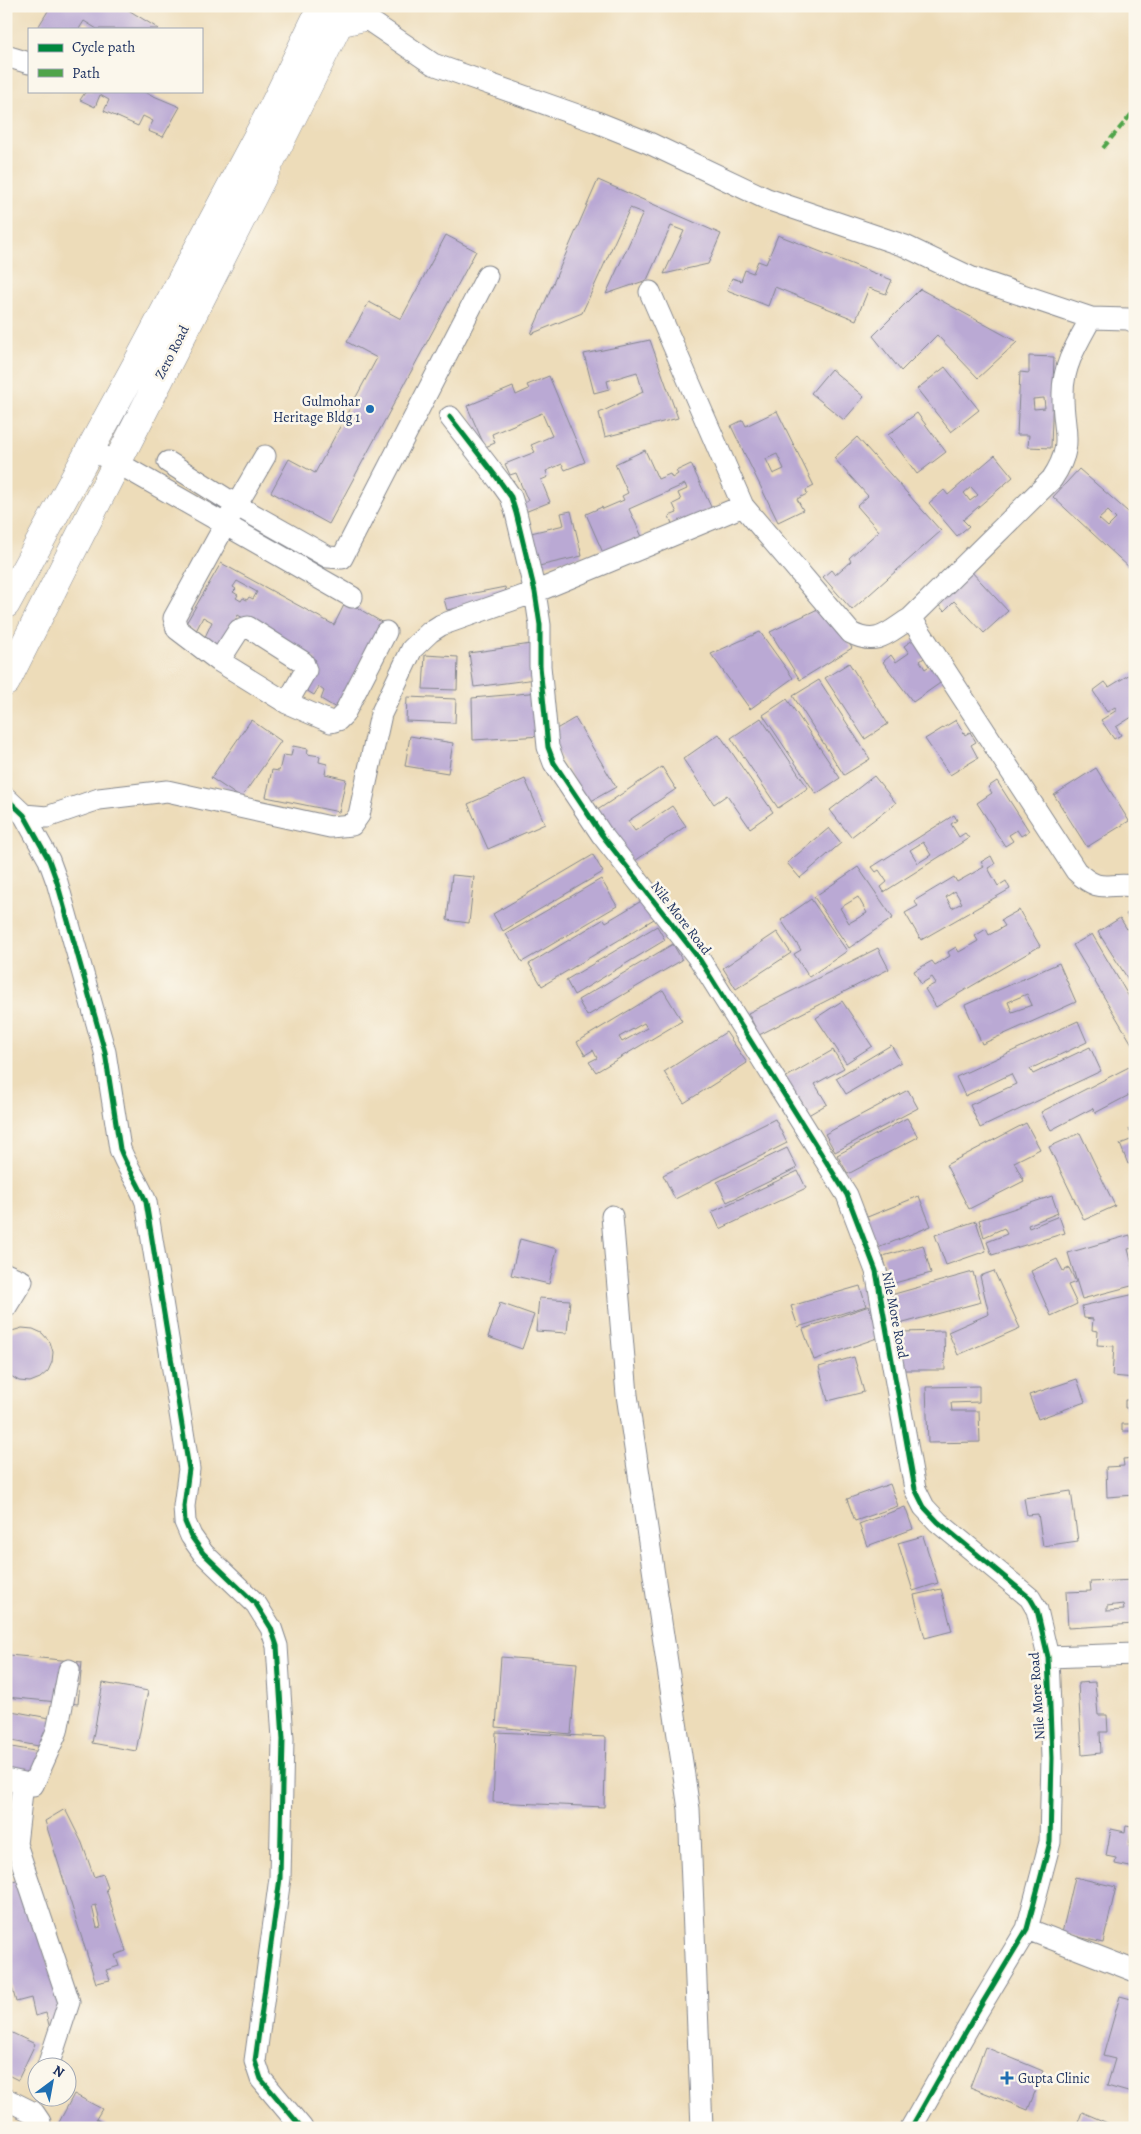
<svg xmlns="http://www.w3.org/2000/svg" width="1141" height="2134" viewBox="0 0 1141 2134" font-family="Alegreya,serif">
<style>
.building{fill:#baa9d4;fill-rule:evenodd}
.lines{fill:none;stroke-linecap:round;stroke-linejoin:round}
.street-casing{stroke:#84868c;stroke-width:23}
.secondary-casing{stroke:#84868c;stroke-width:29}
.street{stroke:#fff;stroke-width:21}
.secondary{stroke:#fff;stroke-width:28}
.quiet{stroke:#4fa44a;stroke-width:4;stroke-dasharray:8 4;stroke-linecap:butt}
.cycleway-casing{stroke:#fbf7ec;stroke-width:8}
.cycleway{stroke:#00873e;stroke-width:5}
.poi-dot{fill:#1f6fb2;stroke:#fbf7ec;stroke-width:2}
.labels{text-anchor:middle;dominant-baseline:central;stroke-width:5;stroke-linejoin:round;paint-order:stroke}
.street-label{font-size:14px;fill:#1b2f5e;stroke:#fbf7ec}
.poi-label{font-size:14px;fill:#1b2f5e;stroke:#fbf7ec;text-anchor:end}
</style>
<rect width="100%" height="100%" fill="#fbf7ec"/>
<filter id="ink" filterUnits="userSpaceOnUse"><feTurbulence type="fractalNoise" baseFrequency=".02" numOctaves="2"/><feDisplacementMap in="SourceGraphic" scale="10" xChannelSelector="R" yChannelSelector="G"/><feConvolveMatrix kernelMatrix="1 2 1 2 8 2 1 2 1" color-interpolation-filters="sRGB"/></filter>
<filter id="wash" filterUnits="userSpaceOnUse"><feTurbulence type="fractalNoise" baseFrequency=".0096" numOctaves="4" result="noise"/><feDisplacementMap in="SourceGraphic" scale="20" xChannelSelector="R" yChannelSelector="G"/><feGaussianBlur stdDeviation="1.12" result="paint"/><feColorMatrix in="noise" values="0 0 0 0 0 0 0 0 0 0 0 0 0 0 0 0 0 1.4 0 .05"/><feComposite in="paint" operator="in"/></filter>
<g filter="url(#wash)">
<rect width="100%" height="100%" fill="#eddcb9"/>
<g id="blocks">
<path class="building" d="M51 6H122L159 29H97L84 21 79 29H37Z
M86 91H142L180 107 163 137 148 131 153 121 143 116 138 126 104 111 109 100 100 95 95 107 80 100Z
M598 180 721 234 708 264 664 274 684 231 671 226 647 280 606 294 643 213 630 208 582 313 531 334Z
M446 235 476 251 329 524 271 492 289 459 315 473 377 358 347 342 369 302 401 319Z
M778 235 892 280 886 294 869 288 856 320 775 287 768 306 727 290 732 278 741 281 745 270 753 273 758 261 766 264Z
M920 289 1017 342 978 378 937 335 901 371 873 336Z
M650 340 678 418 605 437 599 413 643 392 637 372 607 381 609 389 594 393 584 354Z
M1029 356 1054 357 1051 448 1028 447 1029 435H1017L1020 372 1029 373ZM1044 398 1045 408 1034 409 1033 399Z
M945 367 979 410 951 432 917 389Z
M831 369 864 397 844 420 811 393Z
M549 376 585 462 565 470 562 464 546 471 548 477 541 480 550 502 525 512 522 504 528 501 516 473 510 475 505 464 535 452 531 445 552 436 542 413 492 434 495 443 485 447 467 406 513 387 516 395 529 389 527 385Z
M777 411 814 486 806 490 807 494 797 499 803 510 778 522 731 426 743 420 746 426ZM777 454 784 469 773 474 766 459Z
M917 413 946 452 917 474 888 435Z
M857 437 941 531 852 610 823 577 831 570 835 575 851 561 849 558 879 531 857 506 868 496 834 458Z
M645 450 658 479 670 474 672 478 678 474 676 471 691 464 712 509 673 526 669 516 677 513 673 504 681 500 678 493 687 489 685 484 629 509 644 541 607 562 586 514 602 507 603 509 624 500 622 496 628 493 615 464Z
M995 455 1013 477 963 520 969 526 957 536 929 503 944 490 948 495ZM971 487 978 495 970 501 964 493Z
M1079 469 1135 518V565L1131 569 1053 497ZM1108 511 1116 519 1108 527 1099 519Z
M571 511 582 556 539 566 531 533 564 525 561 513Z
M221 563 334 625 346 601 383 623 336 708 321 699 324 691 319 687 314 695 301 687 316 660 238 615 220 647 204 639 212 622 203 617 196 631 185 625ZM237 581 257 592 253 599 249 597 247 600 243 598 241 601 236 598 238 595 233 592 236 589 233 587Z
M969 569 1008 611 984 633 954 601 944 611 934 600Z
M505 587 507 598 447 610 444 599Z
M824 606 852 648 800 680 770 632Z
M760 632 793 678 750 709 711 654Z
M916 638 928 655 920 661 925 669 934 663 946 679 913 702 883 662 891 655 896 662 909 653 904 646Z
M531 644 536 679 474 687 469 653Z
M425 655 458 657 457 690 423 689Z
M849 663 888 724 865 739 825 678Z
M1135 671V715L1116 727 1121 735 1114 739 1101 720 1117 710 1115 707 1107 712 1093 691 1105 682 1109 687Z
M819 680 870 759 844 775 793 696Z
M540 692 542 736 473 740 472 698Z
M407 697 456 699 455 723 406 721Z
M787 699 840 778 816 794 763 715Z
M575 718 616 787 586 804 548 734Z
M761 718 808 788 778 808 731 738Z
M251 720 281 741 241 798 211 778Z
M956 720 965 735 970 732 976 742 971 745 978 758 950 775 925 739Z
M719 734 773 812 750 828 727 795 714 804 683 759Z
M410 736 453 743 448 773 405 766Z
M293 746 308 749 307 754 320 756 319 762 327 764 325 774 346 779 339 812 266 797 272 770 279 771 283 755 291 756Z
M662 767 676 789 628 821 635 831 672 806 686 826 632 863 596 811Z
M1096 768 1129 821 1087 847 1054 795Z
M874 776 896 803 851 837 830 810Z
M525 779 545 824 488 849 468 804Z
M997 781 1029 831 1021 836 1017 830 1009 835 1013 841 1005 846 977 803 992 793 988 787Z
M954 815 957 820 951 824 959 837 965 833 969 838 884 892 881 887 887 882 879 870 876 872 872 867ZM923 842 931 855 918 863 910 850Z
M829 828 841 843 800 878 787 863Z
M593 855 603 872 503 931 493 914Z
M991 856 995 864 988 868 998 886 1006 881 1010 889 921 940 905 913 918 906 914 901 954 877 957 882 984 867 981 862ZM955 891 962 903 952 908 946 897Z
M858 867 893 918 849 948 814 897ZM858 897 867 913 849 923 840 908Z
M452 875 474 877 469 923 447 920Z
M601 879 617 906 522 962 506 934Z
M811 899 847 951 809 977 794 954 801 950 781 920Z
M643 900 654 919 542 986 529 964 604 919 606 922Z
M1135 909V927L1126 914Z
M1019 910 1040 946 936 1007 925 989 936 983 932 977 921 984 914 971 932 961 935 965 950 956 948 952 956 947 959 952 978 941 975 936 986 929 989 935 1005 926 1001 920Z
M1120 918 1135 942V990L1098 932Z
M657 926 665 940 574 995 566 980Z
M777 932 791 953 736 989 723 968Z
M1092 934 1135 1007V1049L1073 945Z
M673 944 682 960 587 1016 578 1000Z
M878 948 889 969 759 1035 748 1013Z
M1059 963 1076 1002 982 1044 965 1005ZM1027 994 1032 1005 1012 1012 1008 1002Z
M663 990 682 1021 596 1072 589 1062 597 1058 593 1050 585 1055 577 1042ZM644 1023 647 1028 622 1042 619 1037Z
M842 1001 872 1046 846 1063 816 1018Z
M1078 1021 1087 1042 1030 1069 1033 1074 1090 1047 1101 1071 980 1128 970 1105 1016 1084 1011 1074 965 1096 956 1077Z
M726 1032 747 1063 684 1103 664 1072Z
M891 1045 901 1062 846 1094 836 1078Z
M833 1050 844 1068 815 1084 827 1104 805 1117 783 1079Z
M1129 1067 1135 1078V1092L1095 1113 1093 1108 1051 1130 1041 1112Z
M908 1090 918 1108 835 1152 825 1134Z
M907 1118 918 1137 848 1174 837 1155Z
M775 1119 787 1143 675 1199 663 1175Z
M1026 1123 1040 1149 1014 1162 1024 1181 969 1209 946 1165Z
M1135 1127V1161L1128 1164 1120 1144 1133 1139 1129 1129Z
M1080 1133 1115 1206 1084 1220 1049 1147Z
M787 1148 797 1168 727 1202 717 1182Z
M798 1171 806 1188 720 1229 712 1212Z
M919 1196 931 1226 878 1248 865 1218Z
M1052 1196 1058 1213 1028 1225 1029 1228 1059 1216 1065 1233 992 1255 987 1242 1007 1234 1004 1228 984 1237 979 1220Z
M976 1221 986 1251 946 1265 935 1235Z
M1130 1235 1133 1248 1128 1249 1135 1276V1285L1082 1299 1068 1253Z
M520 1239 557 1249 549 1284 511 1275Z
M923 1245 931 1273 891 1284 883 1256Z
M1057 1259 1063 1271 1069 1268 1076 1282 1068 1285 1077 1304 1051 1316 1031 1271Z
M994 1271 1020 1328 958 1355 948 1332 989 1314 980 1276Z
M973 1272 981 1302 896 1325 887 1296Z
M860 1286 866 1306 798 1327 791 1306Z
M1135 1294V1378L1112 1376 1114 1346 1097 1345 1098 1331 1092 1330 1093 1319 1084 1318 1082 1306Z
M539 1298 570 1300 567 1333 536 1331Z
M500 1303 534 1315 522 1349 488 1337Z
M869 1306 880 1337 814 1360 803 1329Z
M22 1328 33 1329 42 1333 50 1342 53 1352 52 1362 48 1371 40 1378 30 1382 19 1381 6 1373V1337L12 1331Z
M944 1331 945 1370H902V1332Z
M854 1357 864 1392 828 1401 819 1367Z
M1077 1379 1085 1402 1038 1419 1029 1395Z
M979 1386V1402L951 1403 952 1411H979L980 1442 928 1443 926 1387Z
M1125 1400H1135V1431H1122V1424H1132V1408H1125Z
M1135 1458V1495L1107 1497 1106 1467 1124 1466 1123 1459Z
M890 1484 898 1506 855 1521 847 1499Z
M1071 1491 1078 1541 1043 1546 1038 1514 1027 1515 1024 1498Z
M905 1507 913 1529 867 1546 859 1524Z
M923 1536 938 1583 913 1591 898 1543Z
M1135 1580V1624L1068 1628 1066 1592 1091 1591 1090 1582ZM1123 1604 1124 1610 1107 1611V1606Z
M941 1589 952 1631 925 1638 914 1595Z
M9 1655 82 1662 78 1704 6 1697Z
M501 1657 577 1663 571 1734 496 1727Z
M1095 1682 1098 1715H1107L1108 1732H1100L1101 1753 1082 1755 1078 1683Z
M103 1683 148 1691 136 1751 92 1743Z
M1133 1707H1135V1768H1133Z
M6 1710 65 1721 60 1750 6 1740Z
M496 1732 606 1737 604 1807 493 1802Z
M6 1746 40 1752 34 1788 6 1783Z
M65 1809 82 1843 94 1877 103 1874 108 1888 106 1889 126 1951 115 1955 119 1966 106 1970 110 1980 96 1983 45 1821ZM96 1905 101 1927 97 1928 92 1906Z
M1126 1826 1132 1827 1129 1847 1135 1848V1868L1115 1864 1116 1858 1106 1856 1111 1829 1125 1832Z
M1075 1877 1116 1887 1103 1943 1062 1933Z
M24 1878 65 2024 50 2029 46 2013 35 2016 31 1998 16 2002 9 1976 6 1977V1893L11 1891 9 1882Z
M1120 1996 1135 2000V2094L1107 2086 1115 2059 1103 2056Z
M6 2030 35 2044 18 2080 6 2074Z
M985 2047 1043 2071 1028 2110 970 2087Z
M74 2094 102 2109 96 2119 112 2128H56Z
M1082 2112 1119 2128H1076Z"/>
</g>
</g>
<g filter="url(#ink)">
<use href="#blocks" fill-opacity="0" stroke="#84868c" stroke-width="1"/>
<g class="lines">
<g class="street-casing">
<path id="street" d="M364 17 433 64 594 121 649 143 767 199 905 246 972 278 1091 318 1128 319 1135 322
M6 56 29 63
M650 292 743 506 851 633C878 647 888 632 911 618
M1091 318C1078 342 1063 365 1063 393 1062 431 1076 443 1052 479L911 618 1076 871C1101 895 1106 882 1135 886
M450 417 501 483 511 497 516 513 535 592 540 625V666L548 747 554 763 602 835 700 960 847 1195 876 1271 915 1489 924 1507 938 1522 1030 1598 1037 1610 1048 1657 1052 1758 1050 1842 1027 1929 977 2012 911 2128
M90 450 116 462 352 597
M265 456 225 525 174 618 177 629 219 661 287 703 331 722 338 720 344 714 386 632
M168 462 236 505 328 557 342 558 487 276
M219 661 239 630 248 627 303 662 306 670 287 703
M6 798 24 815 49 860 57 882 105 1052 120 1149C127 1168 139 1183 146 1202L189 1469 184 1506 185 1522 191 1536 203 1553 256 1604 271 1628 277 1646 283 1739 280 1878 255 2061 261 2079 302 2128
M24 815 47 817 99 799 167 791 330 827 352 825 359 815 381 714 412 649 430 632 441 625 535 592 743 506
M612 1216 627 1395 689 1809 702 2128
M6 1274 22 1281 6 1307
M1048 1657 1135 1654
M6 1779 33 1785 57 1731 69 1670
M23 1783 16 1844 69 2002 48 2066
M1027 1929 1135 1971
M6 2099 34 2113 40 2122 39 2128"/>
</g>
<g class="secondary-casing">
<path id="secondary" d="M323 15 339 23 364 17 359 6
M6 604 140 358 273 107 322 6
M6 682C116 462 231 244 339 23"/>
</g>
<use href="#street" class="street"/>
<use href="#secondary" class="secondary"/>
<path class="quiet" d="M1103 148 1135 110"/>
<g class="cycleway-casing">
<path id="cycleway" d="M450 417 501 483 511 497 516 513 535 592 540 625V666L548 747 554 763 602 835 700 960 847 1195 876 1271 915 1489 924 1507 938 1522 1030 1598 1037 1610 1048 1657 1052 1758 1050 1842 1027 1929 977 2012 911 2128
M6 798 24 815 49 860 57 882 105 1052 120 1149C127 1168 139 1183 146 1202L189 1469 184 1506 185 1522 191 1536 203 1553 256 1604 271 1628 277 1646 283 1739 280 1878 255 2061 261 2079 302 2128"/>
</g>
<use href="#cycleway" class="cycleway"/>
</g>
</g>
<g class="poi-dot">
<circle cx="370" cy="409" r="5"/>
<path d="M1004.5 2070.5h5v5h5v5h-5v5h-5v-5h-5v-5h5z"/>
</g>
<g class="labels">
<g class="street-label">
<text transform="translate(172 352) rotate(-63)">Zero Road</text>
<text transform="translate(681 918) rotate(52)">Nile More Road</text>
<text transform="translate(895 1315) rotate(79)">Nile More Road</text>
<text transform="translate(1037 1696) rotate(-94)">Nile More Road</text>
</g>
<g class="poi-label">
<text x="360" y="401">Gulmohar<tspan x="360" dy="16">Heritage Bldg 1</tspan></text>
<text x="1018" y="2078" text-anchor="start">Gupta Clinic</text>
</g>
</g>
<rect width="1141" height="2134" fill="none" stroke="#fbf7ec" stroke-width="25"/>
<rect x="28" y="28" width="175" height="65" fill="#fbf7ec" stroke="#a1a7b3"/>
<rect x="38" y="44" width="25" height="8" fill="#00873e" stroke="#a1a7b3"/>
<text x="72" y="52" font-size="15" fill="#1b2f5e">Cycle path</text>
<rect x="38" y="69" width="25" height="8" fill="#4fa44a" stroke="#a1a7b3"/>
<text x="72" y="78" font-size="15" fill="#1b2f5e">Path</text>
<g transform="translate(52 2082) rotate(32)"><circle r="24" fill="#fbf7ec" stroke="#a1a7b3"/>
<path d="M0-4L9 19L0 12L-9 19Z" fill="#1f6fb2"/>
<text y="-8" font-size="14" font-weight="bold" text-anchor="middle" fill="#1b2f5e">N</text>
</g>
</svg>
